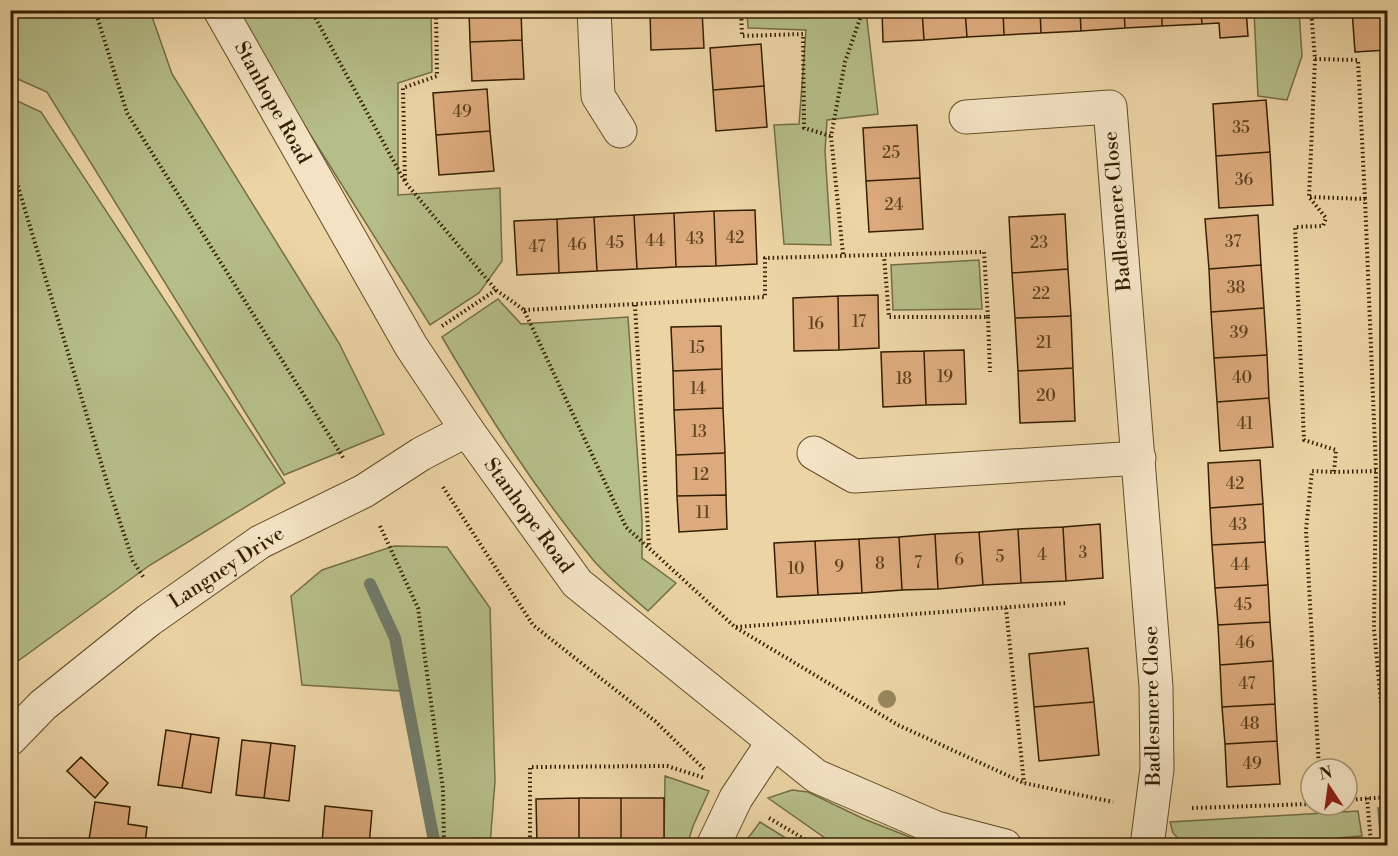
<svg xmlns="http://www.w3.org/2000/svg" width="1398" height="856" viewBox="0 0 1398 856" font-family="'Libre Bodoni',serif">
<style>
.green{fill:#b5bd88;stroke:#746e44;stroke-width:1.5}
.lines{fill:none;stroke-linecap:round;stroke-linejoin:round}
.stream{stroke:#717a69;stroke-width:12}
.building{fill:#dcaa7c;stroke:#341f00;stroke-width:1.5}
.minor-casing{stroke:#624c29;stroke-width:35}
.tertiary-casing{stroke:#624c29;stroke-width:35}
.path{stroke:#341f00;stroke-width:4;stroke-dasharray:1.5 3;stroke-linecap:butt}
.minor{stroke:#f3e3c4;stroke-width:33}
.tertiary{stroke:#f3e3c4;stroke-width:33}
.tree{fill:#98865d}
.labels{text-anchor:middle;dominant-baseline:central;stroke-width:4.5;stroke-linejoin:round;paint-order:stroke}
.number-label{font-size:16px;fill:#5e421f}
.street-label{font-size:20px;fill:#341f00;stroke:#f3e3c4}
</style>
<rect width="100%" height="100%" fill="#ecd4a5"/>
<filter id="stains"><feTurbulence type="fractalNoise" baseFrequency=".00333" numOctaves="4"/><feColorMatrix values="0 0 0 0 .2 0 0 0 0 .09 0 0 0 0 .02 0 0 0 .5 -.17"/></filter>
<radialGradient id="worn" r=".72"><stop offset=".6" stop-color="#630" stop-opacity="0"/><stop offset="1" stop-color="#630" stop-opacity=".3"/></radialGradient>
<path class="green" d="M11 10 150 11 172 74 339 343 384 434 284 475 47 92 11 76Z
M237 11H431L432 72 398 83V195L500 188 502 261 479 293 430 325 281 88Z
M747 11H866L878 114 827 120 825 151 831 245 784 244 774 125 799 124 806 30 748 28Z
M1254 11H1299L1302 56 1287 100 1258 96Z
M11 98 41 112 285 483 150 565 11 666Z
M979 260 982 309 893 310 891 265Z
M498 299 521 324 628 317 642 521V558L676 583 648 611C630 595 610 579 594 561 536 491 488 415 442 337Z
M394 546 447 547 490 608 495 781 490 845H430L401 691 302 685 291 596 322 570Z
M665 776 709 791 693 826 687 845 664 846Z
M792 790 808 792 864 819 930 845H835L768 798Z
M1387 807V845H1381L1378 808Z
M1358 811 1362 836 1338 838 1339 845H1184L1173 833 1170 822Z
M760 822 797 845H743Z"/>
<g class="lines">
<path class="stream" d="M370 584 395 638 435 846"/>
</g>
<path class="building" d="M469 10H521L522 40 470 42Z
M650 10H702L704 48 651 50Z
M882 10H922L924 40 883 42Z
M922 10H965L967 37 924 40Z
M965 10H1003L1004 35 967 37Z
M1003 10H1040L1041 33 1004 35Z
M1040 10H1080L1081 31 1041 33Z
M1080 10H1124L1125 28 1081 31Z
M1124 10H1162V26L1125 28Z
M1162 10H1201L1202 24 1162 26Z
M1201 10H1246L1248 36 1220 38 1219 23 1202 24Z
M1352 10H1388V50L1355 52Z
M522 40 524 79 472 81 470 42Z
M761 44 764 86 713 90 710 48Z
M764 86 767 127 716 131 713 90Z
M487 89 490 131 436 135 433 93Z
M1266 100 1270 152 1216 156 1213 104Z
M917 125 920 178 866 181 863 128Z
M490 131 494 171 439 175 436 135Z
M1270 152 1273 205 1219 208 1216 156Z
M920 178 923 229 869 232 866 181Z
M755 210 757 264 716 266 714 211Z
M714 211 716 266 676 267 674 213Z
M674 213 676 267 637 269 634 215Z
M1065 214 1068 269 1012 273 1009 217Z
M634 215 637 269 597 271 594 217Z
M1258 215 1261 265 1209 269 1205 219Z
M594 217 597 271 559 273 557 219Z
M557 219 559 273 517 275 514 221Z
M1261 265 1264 308 1211 312 1209 269Z
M1068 269 1071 316 1015 318 1012 273Z
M878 295 879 348 839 350 838 296Z
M838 296 839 350 794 351 793 298Z
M1264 308 1267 355 1214 358 1211 312Z
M1071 316 1073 368 1018 371 1015 318Z
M721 326 722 369 673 371 671 327Z
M964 350 966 404 926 405 924 351Z
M924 351 926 405 883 407 881 352Z
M1267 355 1269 398 1217 402 1214 358Z
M1073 368 1075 421 1020 423 1018 371Z
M722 369 723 408 674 410 673 371Z
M1269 398 1273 447 1220 451 1217 402Z
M723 408 725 453 676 455 674 410Z
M725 453 726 495 677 496 676 455Z
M1260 460 1263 504 1210 508 1208 463Z
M726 495 727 529 679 532 677 496Z
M1263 504 1265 542 1212 545 1210 508Z
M1100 524 1103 578 1066 581 1063 527Z
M1063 527 1066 581 1021 583 1018 529Z
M1018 529 1021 583 983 585 979 532Z
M979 532 983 585 938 589 935 534Z
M935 534 938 589 902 590 899 537Z
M899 537 902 590 862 593 859 539Z
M859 539 862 593 818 595 815 541Z
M815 541 818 595 777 597 774 543Z
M1265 542 1268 585 1215 588 1212 545Z
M1268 585 1270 622 1218 625 1215 588Z
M1270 622 1273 661 1220 665 1218 625Z
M1088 648 1094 702 1034 707 1029 654Z
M1273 661 1275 704 1222 707 1220 665Z
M1094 702 1099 755 1039 761 1034 707Z
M1275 704 1277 741 1225 744 1222 707Z
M166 730 191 734 182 788 158 785Z
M191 734 219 738 211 793 182 788Z
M242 740 271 743 264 798 236 795Z
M1277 741 1280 784 1227 787 1225 744Z
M271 743 295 746 289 801 264 798Z
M81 757 108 783 95 798 67 771Z
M579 798V846H537L536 799Z
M579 798H621V846H579Z
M621 798H664V846H621Z
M95 802 130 807 128 824 147 827 145 844 155 846H88Z
M325 806 372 811 369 846 322 843Z"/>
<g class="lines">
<g class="minor-casing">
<path id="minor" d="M594 10 598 96 620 131
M966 117 1110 107 1156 687 1157 769 1147 846
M814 453 854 476 1139 458
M10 739 43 705 149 620 260 542 364 491 421 454 467 430
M713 846 736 798 773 742"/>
</g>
<g class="tertiary-casing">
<path id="tertiary" d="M220 10 411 346 467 430 577 583 816 776 936 828 1005 846"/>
</g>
<path class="path" d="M95 10 127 113 344 459
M311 10 405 182 496 290 524 310 626 527 735 627 898 725 1024 783 1113 802
M741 10 742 36 803 34 804 128 831 136
M1311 10 1315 59 1309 197 1326 218 1323 226 1295 227 1304 440 1336 450 1334 472 1312 471 1306 530 1319 769
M1315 59 1358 60 1365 199
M10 160 109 489 133 561 144 578
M405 180 403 88 437 76 436 10
M1310 197 1365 199 1376 471 1374 629 1388 775
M843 254 831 136 845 62 863 10
M635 305 649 547
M524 310 765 297V258L984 252 988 317H889L884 256
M988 317 990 372
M442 326 496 290
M1334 472 1376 471
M443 487 533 625 655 721 706 771
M380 526 418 608 443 789 444 846
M1006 608 1024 783
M736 627 1066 603
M1347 800 1388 797
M1192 808 1311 804
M769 818 816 846
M530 846V767L667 766 705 778
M1356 846 1357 841 1371 843 1367 798"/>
<use href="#minor" class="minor"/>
<use href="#tertiary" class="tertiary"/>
</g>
<circle class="tree" cx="887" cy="699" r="9"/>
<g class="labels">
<g class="number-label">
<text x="462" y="112">49</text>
<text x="1241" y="128">35</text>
<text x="891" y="153">25</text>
<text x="1244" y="180">36</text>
<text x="894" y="205">24</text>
<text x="735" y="238">42</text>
<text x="695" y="239">43</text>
<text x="655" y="241">44</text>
<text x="1233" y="242">37</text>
<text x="615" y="243">45</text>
<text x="1039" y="243">23</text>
<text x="577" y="245">46</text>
<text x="537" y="247">47</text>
<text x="1236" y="288">38</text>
<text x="1041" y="294">22</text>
<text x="859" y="322">17</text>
<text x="816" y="324">16</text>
<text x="1239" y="333">39</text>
<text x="1044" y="343">21</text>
<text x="697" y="348">15</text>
<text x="945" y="377">19</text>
<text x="1242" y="378">40</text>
<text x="904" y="379">18</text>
<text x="698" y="389">14</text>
<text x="1046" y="396">20</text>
<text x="1245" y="424">41</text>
<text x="699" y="432">13</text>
<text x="701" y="475">12</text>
<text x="1235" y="484">42</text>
<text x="703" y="513">11</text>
<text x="1238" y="525">43</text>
<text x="1083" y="553">3</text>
<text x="1042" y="555">4</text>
<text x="1000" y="557">5</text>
<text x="959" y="560">6</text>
<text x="918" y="563">7</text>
<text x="880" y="564">8</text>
<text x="1240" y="565">44</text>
<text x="839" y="567">9</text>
<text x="796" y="569">10</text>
<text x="1243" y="605">45</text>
<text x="1245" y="643">46</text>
<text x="1247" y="684">47</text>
<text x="1250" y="724">48</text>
<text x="1252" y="764">49</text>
</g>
<g class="street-label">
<text transform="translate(272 103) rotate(61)">Stanhope Road</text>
<text transform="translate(1118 211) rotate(-95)">Badlesmere Close</text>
<text transform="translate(528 516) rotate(54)">Stanhope Road</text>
<text transform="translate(227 568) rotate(-33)">Langney Drive</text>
<text transform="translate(1153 706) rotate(-91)">Badlesmere Close</text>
</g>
</g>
<rect width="1398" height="856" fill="none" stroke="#ecd4a5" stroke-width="36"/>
<rect x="12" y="12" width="1374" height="832" fill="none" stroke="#341f00" stroke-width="3"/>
<rect x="18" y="18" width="1362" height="820" fill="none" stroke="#341f00" stroke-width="1.5"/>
<g transform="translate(1329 787) rotate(347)"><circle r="28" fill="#f3e3c4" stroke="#a79576" stroke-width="1.5"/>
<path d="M0-4.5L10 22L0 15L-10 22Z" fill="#8f2418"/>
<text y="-9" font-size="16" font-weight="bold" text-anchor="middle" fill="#341f00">N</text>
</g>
<rect width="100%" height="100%" filter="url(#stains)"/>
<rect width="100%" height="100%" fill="url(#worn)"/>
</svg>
